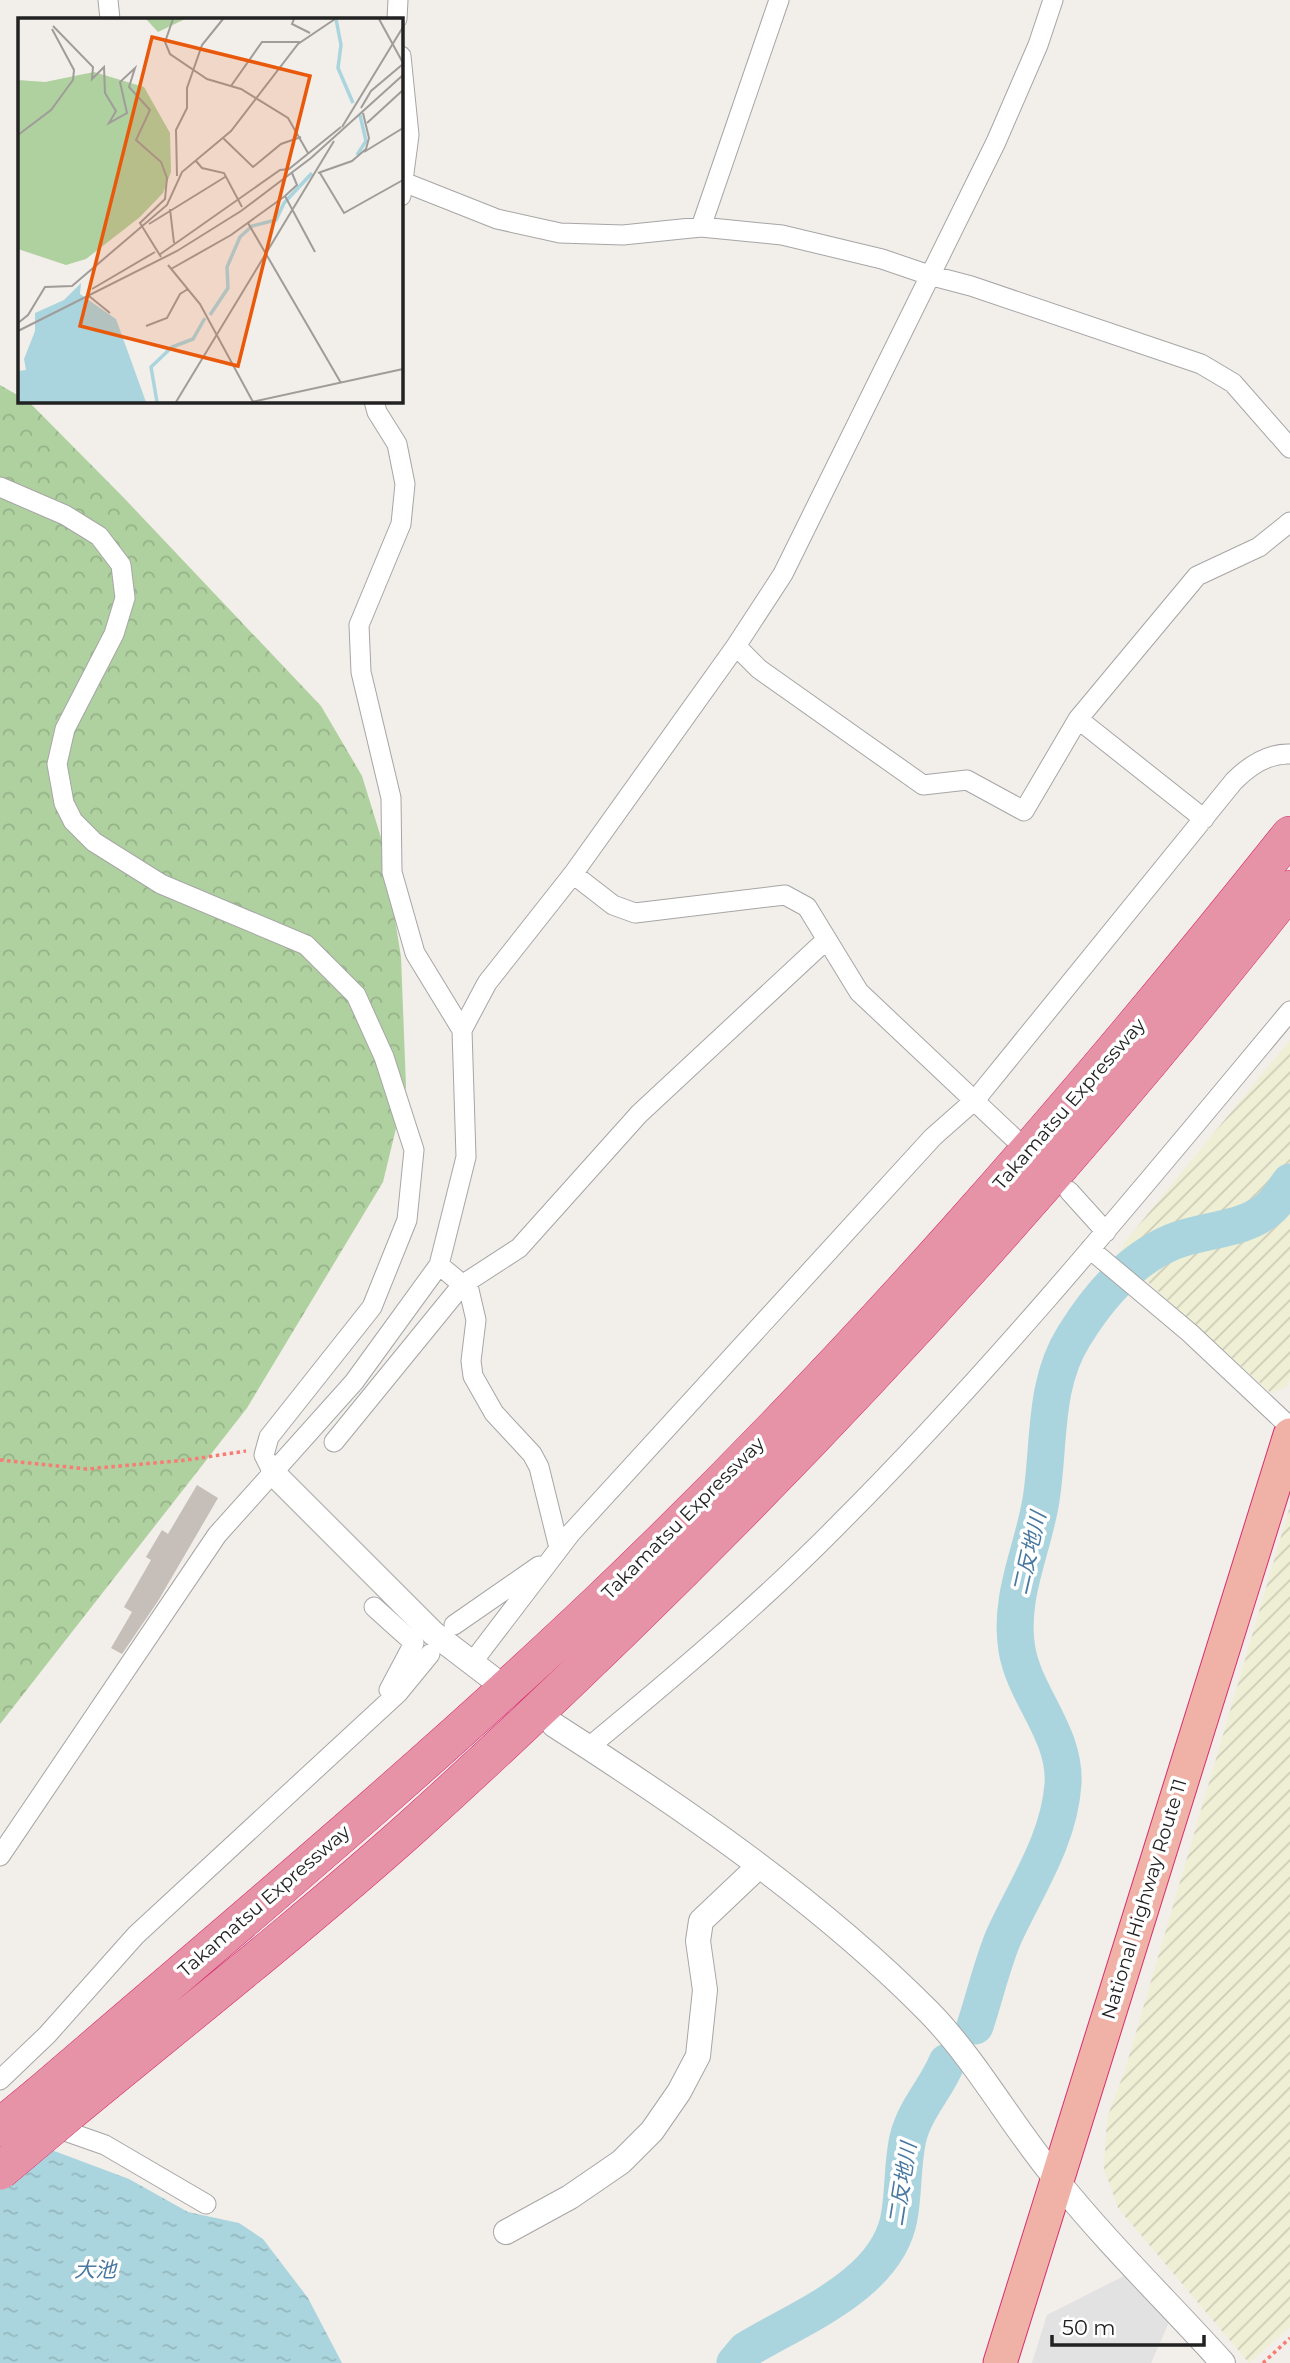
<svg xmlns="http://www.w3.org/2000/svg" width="1290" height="2363" viewBox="0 0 1290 2363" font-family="Montserrat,'Noto Sans JP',sans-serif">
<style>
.farmland{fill:url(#farmland-furrows)}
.forest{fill:url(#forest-crowns)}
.parking{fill:#e2e2e2}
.water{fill:url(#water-ripples)}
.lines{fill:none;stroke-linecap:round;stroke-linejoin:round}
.river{stroke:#abd5de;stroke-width:37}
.building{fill:#c6beb8}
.minor-casing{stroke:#a6a6a6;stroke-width:21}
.tertiary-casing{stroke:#a6a6a6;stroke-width:26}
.trunk-casing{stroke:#d82d70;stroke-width:35}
.motorway-casing{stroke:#d82d70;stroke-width:38}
.path{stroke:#f77c74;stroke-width:3.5;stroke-dasharray:3.5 3.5;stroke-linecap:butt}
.minor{stroke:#fff;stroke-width:19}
.tertiary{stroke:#fff;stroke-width:24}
.trunk{stroke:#f0b2a6;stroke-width:33}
.motorway{stroke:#e693a7;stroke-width:37}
.motorway-bridge-casing{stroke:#d82d70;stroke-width:38;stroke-linecap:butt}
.motorway-bridge{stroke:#e693a7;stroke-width:37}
.labels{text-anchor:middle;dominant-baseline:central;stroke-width:7;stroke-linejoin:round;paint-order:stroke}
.street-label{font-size:19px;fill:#222;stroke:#fff}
.water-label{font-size:21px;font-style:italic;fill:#4978a1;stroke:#fff}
.inset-river{fill:none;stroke:#abd5de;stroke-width:3.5}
.inset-road{fill:none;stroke:#9f9c99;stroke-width:2}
.view{fill:#e8590c;fill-opacity:0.15;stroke:#e8590c;stroke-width:3.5}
.inset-edge{fill:none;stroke:#222;stroke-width:3.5}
</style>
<defs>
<pattern id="farmland-furrows" width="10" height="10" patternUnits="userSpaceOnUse" patternTransform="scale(1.75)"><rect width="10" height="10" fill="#efefd5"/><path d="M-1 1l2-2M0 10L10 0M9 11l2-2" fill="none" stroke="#cdcdb7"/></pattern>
<pattern id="forest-crowns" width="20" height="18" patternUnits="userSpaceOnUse" patternTransform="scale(1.75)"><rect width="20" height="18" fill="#afd09f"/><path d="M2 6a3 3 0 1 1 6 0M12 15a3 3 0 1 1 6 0" fill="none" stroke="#96b289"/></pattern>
<pattern id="water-ripples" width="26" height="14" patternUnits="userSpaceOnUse" patternTransform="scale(1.75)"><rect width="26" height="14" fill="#abd5de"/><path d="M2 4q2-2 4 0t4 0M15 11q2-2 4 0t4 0" fill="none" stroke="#93b7be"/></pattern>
</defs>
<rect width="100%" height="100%" fill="#f2eee9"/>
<path class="farmland" d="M1290 1040V1378L1287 1387 1271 1393 1119 1256 1124 1243Z
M1290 1506V2327L1249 2363 1118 2208 1104 2168 1107 2118 1125 2070Z"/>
<path class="forest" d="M0 385 19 396V401H28L123 497 321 706 362 776 383 844 401 957 406 1087 383 1182 247 1408 0 1724Z"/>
<path class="parking" d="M1126 2275 1169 2322 1151 2363H1032L1047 2315Z"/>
<path class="water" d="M0 2136 49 2149 129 2179 188 2212 239 2223 263 2239 308 2298 342 2363H0Z"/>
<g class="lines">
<path class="river" d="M975 2026C985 1996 992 1964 1004 1936 1027 1886 1059 1840 1063 1784 1066 1734 1025 1696 1017 1650 1008 1597 1033 1550 1041 1500 1050 1444 1043 1385 1074 1336 1098 1297 1129 1260 1172 1242 1203 1229 1245 1231 1271 1207 1278 1200 1284 1190 1290 1182
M735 2363 746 2350C798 2318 886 2286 899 2218 904 2192 902 2164 908 2138 915 2109 936 2089 947 2062"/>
</g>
<path class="building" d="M197 1485 218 1498 158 1601 122 1654 111 1648 132 1612 124 1607 151 1560 146 1557 162 1530 168 1534Z"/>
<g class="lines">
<g class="minor-casing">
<path id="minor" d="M108 0 110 19
M397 19 398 0
M401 56 409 135 401 196
M401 181 497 219 560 233 623 235 701 227 782 235 882 259 929 275 971 286 1201 364 1233 383 1290 448
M701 227 779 0
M374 401 377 412 397 444 405 484 401 524 359 625 361 672 391 798 392 872 415 953 462 1030
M0 487 65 515 99 536 121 565 125 598 114 634 65 729 57 764 64 803 73 821 94 842 161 884 306 945 356 995 384 1057 414 1150 407 1220 372 1307 269 1437 264 1455 273 1473
M736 646 759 669 923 785 967 780 1024 811 1078 719 1197 576 1259 547 1290 522
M1078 719 1204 819
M573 874 613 905 635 913 785 895 807 907 859 992 1016 1140
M1069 1191 1106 1232
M1090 1249 1190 1333 1290 1427
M439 1265 469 1290 476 1320 471 1361 473 1376 494 1413 532 1454 539 1467 559 1548
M334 1442 462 1285 519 1248 639 1114 826 940
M374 1607 414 1643 389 1690
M454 1625 539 1566
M471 1664 571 1533 933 1137 976 1099 1234 781C1249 766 1268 753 1290 754
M589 1747C675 1676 759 1605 837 1526 999 1364 1144 1186 1290 1011
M0 1856 217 1535 354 1382 439 1265 466 1157 462 1030 487 983 573 874 736 646 783 574 996 142 1038 45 1053 0
M0 2080 47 2035 136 1935 398 1693 430 1654
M48 2125 105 2145 206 2204"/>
</g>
<g class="tertiary-casing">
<path id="tertiary" d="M273 1473 433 1633 492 1678
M554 1725C685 1809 818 1900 928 2011 977 2061 1011 2125 1056 2179 1107 2243 1168 2302 1223 2363
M506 2232 570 2197 621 2162 652 2131 679 2092 698 2056 705 1990 698 1941 701 1921 758 1867"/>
</g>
<g class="trunk-casing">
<path id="trunk" d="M1000 2363 1290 1435"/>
</g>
<g class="motorway-casing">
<path id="motorway" d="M40 2094C227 1933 418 1774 597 1604 847 1366 1075 1105 1290 835
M69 2113C183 2019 300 1927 410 1829 729 1541 1024 1226 1290 889"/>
</g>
<path class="path" d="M0 1460 87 1469 187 1460 246 1451
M1263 2363 1290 2338"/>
<use href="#minor" class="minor"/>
<use href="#tertiary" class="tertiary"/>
<use href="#trunk" class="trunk"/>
<use href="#motorway" class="motorway"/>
<g class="motorway-bridge-casing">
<path id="motorway-bridge" d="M0 2127 40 2094
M0 2171 69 2113"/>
</g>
<use href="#motorway-bridge" class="motorway-bridge"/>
</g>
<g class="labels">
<g class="street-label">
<text transform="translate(1069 1104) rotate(-49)">Takamatsu Expressway</text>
<text transform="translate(683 1518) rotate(-45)">Takamatsu Expressway</text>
<text transform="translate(1144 1899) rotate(-73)">National Highway Route 11</text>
<text transform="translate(264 1901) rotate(-41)">Takamatsu Expressway</text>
</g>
<g class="water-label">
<text transform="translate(1029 1553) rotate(-77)">二反地川</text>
<text transform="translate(902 2184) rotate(-81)">二反地川</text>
<text x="95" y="2269">大池</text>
</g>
</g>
<g transform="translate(18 18)">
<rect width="385" height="385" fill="#f2eee9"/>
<path d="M128 1H167L140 14ZM76 54 126 69 152 115 153 154 145 175 122 199 68 241 48 247 0 231V62L27 64Z" fill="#afd09f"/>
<path d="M63 265 62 276 98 301 128 384H0V353L8 352 6 341 17 313V295L46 282Z" fill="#abd5de"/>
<path class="inset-river" d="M318 1 323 27 320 50 335 85M339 137 348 123 342 97M192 297 210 270 209 249 222 219 234 208 258 202 266 185 294 155M139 384 133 349 154 329 175 321 187 300"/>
<path class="inset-road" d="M155 1 147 24 152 36 189 61 223 71 270 100 290 135M276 1 274 6 292 15M361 1 385 45M35 8 75 49 74 61 86 49 87 75 98 93 91 105 109 95 102 64 117 50 111 69 132 92 118 122 143 144 149 160 147 181 122 205 143 239M213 68 244 24H282M343 90 353 73 385 46M349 105 385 72M324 109 385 9M0 117 33 92 55 62 56 52 34 11M205 120 235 149 263 126 283 119M346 134 385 110M178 143 184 150 206 155 224 189M300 155 334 143 348 131 351 120 345 95M302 155 326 195 385 162M159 158 158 112 169 90V70L184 27 205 1M267 178 297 234M152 191 156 225M230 205 323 365M131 206 207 159M141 237 262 152 271 151 323 109M150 247 182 286 235 384M153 251 213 217 267 178 279 167 274 155M74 271 137 234M71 278 92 295M0 305 10 297 27 269 54 268 149 187 164 154 213 113 280 26 317 1M128 308 149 300 162 276 170 271M0 313 159 233 223 193 293 140 385 57M158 384 316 123M234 384 385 351"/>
<path class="view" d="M134 19 292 58 220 348 62 308Z"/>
<rect width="385" height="385" class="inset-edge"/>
</g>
<path d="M1052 2335v10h152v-10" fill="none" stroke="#222222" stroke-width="3.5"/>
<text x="1062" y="2335" font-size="21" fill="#222222" stroke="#ffffff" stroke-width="5" paint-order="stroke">50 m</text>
</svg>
